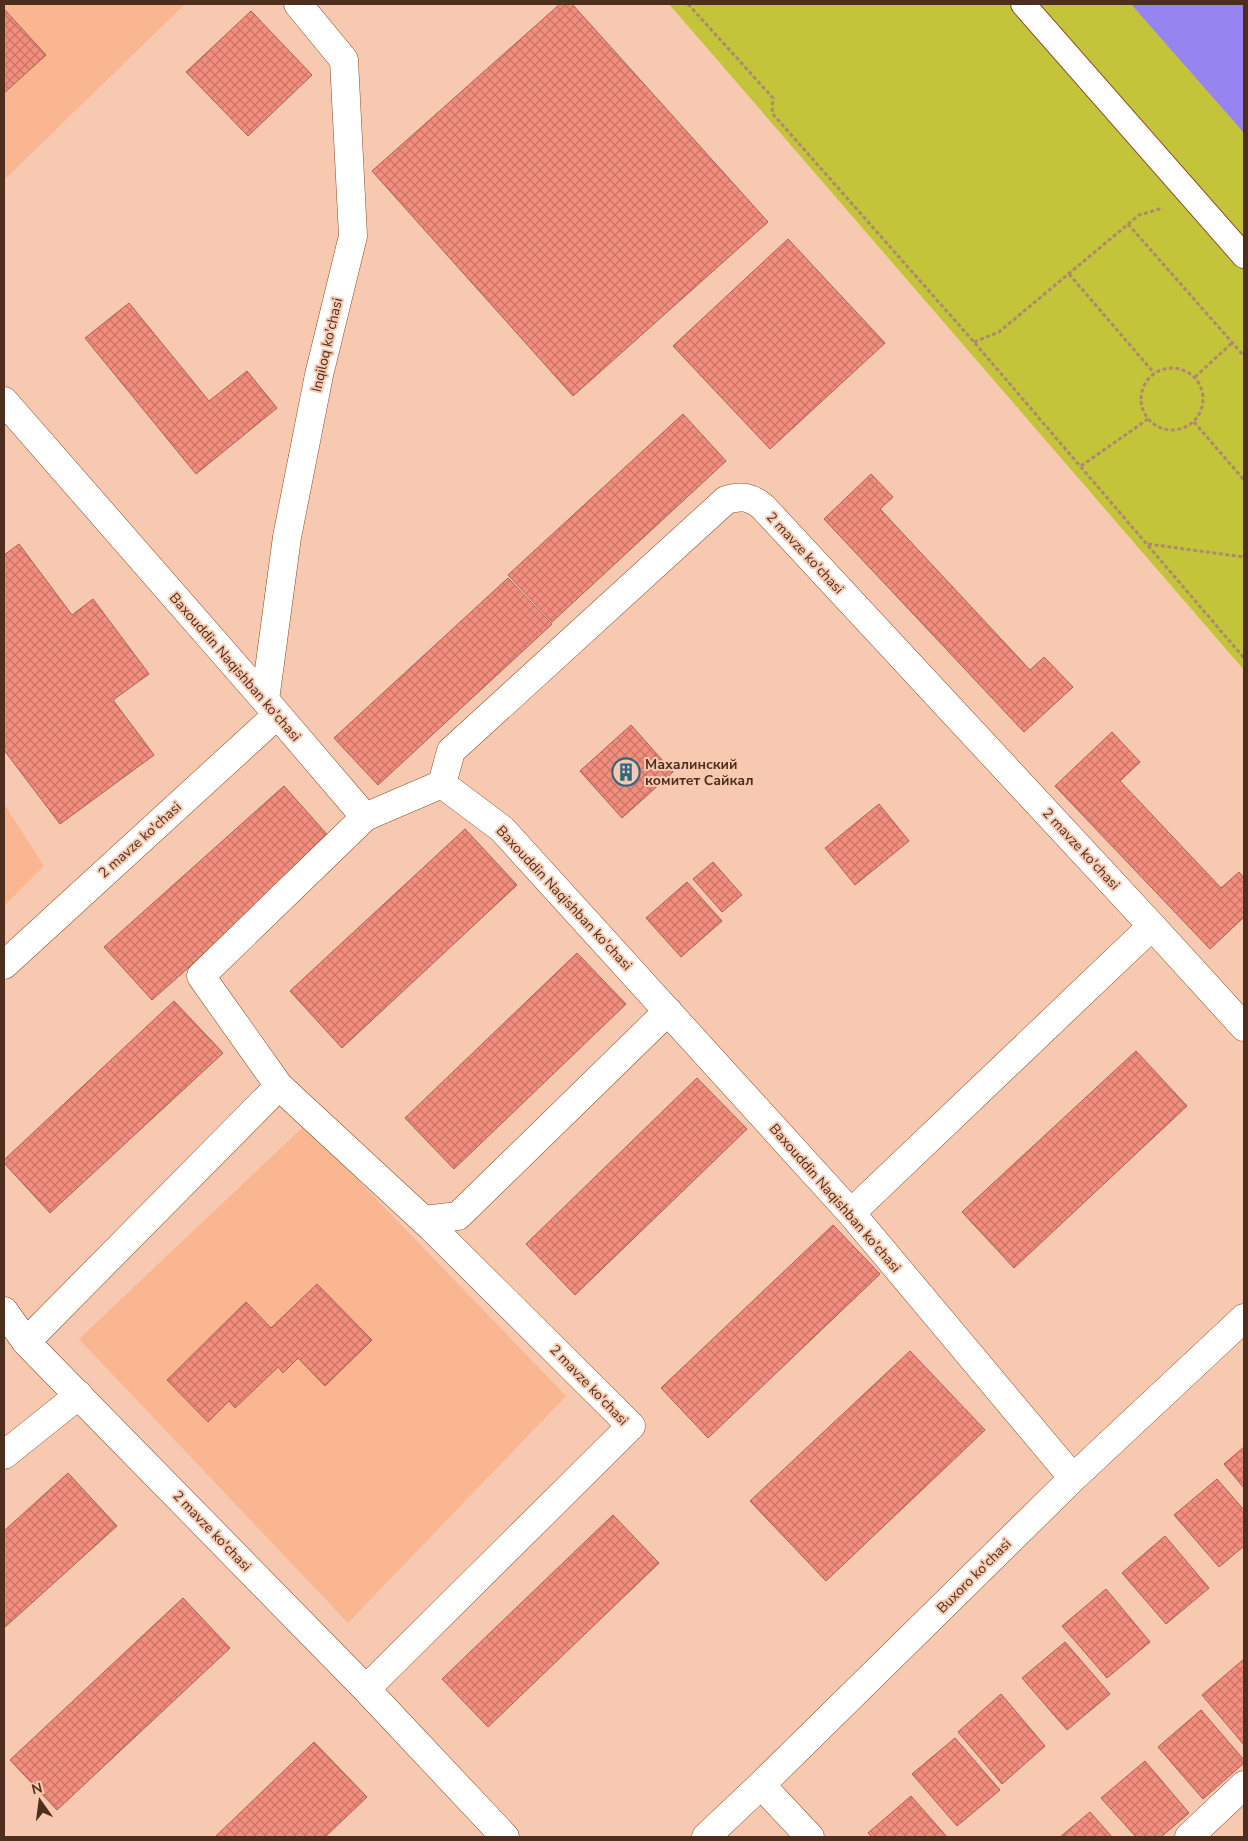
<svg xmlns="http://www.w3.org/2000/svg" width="1248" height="1841" viewBox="0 0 1248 1841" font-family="'Nunito Sans',sans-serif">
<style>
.built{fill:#f9b691}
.green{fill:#c4c43b}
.water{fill:#9684f0}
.building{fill:url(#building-cross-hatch);stroke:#af5f54}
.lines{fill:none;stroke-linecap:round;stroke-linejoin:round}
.pedestrian-casing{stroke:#8f4c23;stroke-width:26}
.minor-casing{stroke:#8f4c23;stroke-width:29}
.path{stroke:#af8872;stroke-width:3;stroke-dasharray:4 2.5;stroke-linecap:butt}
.pedestrian{stroke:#fff;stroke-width:24}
.minor{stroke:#fff;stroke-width:28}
.labels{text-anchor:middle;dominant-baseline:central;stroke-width:4;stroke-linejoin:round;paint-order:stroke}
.street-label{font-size:14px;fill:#4e2f1e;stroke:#f7c9b0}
.poi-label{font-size:14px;font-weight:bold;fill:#4e2f1e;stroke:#f7c9b0;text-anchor:start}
</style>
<defs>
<pattern id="building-cross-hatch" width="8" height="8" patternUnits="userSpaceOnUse" patternTransform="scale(1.25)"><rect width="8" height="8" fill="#f38e7f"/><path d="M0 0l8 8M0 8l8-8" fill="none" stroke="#c77467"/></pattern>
</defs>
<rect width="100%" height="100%" fill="#f7c9b0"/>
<path class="built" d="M4 4H185L4 180Z
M4 804 44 866 4 906Z
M305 1125 566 1396 348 1623 79 1339Z"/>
<path class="green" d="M669 4H1244V670Z"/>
<path class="water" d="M1131 4H1244V133Z"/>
<path class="building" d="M560 4H572L768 222 573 396 372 171Z
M4 9 46 55 4 93Z
M251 11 312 75 248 136 186 72Z
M788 239 885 343 770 449 673 346Z
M129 303 209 401 247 371 277 408 196 474 85 338Z
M683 414 726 461 552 622 508 575Z
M871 474 893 497 880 509 1030 670 1044 657 1073 687 1024 732 824 519Z
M19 544 72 615 93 599 149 674 113 700 154 755 60 824 4 750V555Z
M508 578 552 624 378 785 334 738Z
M631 725 673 772 622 818 580 771Z
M1112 732 1140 762 1120 781 1221 888 1239 872 1244 878V917L1210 949 1055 786Z
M284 786 332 840 152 1000 104 947Z
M879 804 909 841 855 885 825 848Z
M465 829 517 885 342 1048 290 991Z
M713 862 742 895 722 912 693 879Z
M687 882 722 921 681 957 646 918Z
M577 953 626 1004 454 1169 405 1118Z
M174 1001 223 1053 50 1213 4 1163V1160Z
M1136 1051 1187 1106 1014 1268 962 1212Z
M697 1078 747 1129 575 1295 526 1244Z
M833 1225 880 1274 708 1438 661 1388Z
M317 1284 372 1340 325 1386 298 1358 283 1373 278 1367 235 1408 229 1401 208 1422 167 1380 246 1302 271 1328Z
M910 1351 985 1430 826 1581 750 1501Z
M1244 1447V1488L1224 1464Z
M68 1473 117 1526 4 1628V1531Z
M1217 1479 1244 1510V1546L1219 1567 1174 1515Z
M613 1515 659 1563 488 1727 442 1679Z
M1165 1536 1209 1588 1166 1624 1122 1573Z
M1106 1589 1150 1642 1107 1678 1062 1626Z
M183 1598 230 1648 57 1810 10 1760Z
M1065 1642 1110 1694 1067 1730 1022 1678Z
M1244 1659V1745L1202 1695Z
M1001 1694 1045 1746 1002 1784 958 1732Z
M1201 1710 1244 1760V1763L1203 1799 1158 1747Z
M955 1738 1000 1790 957 1826 912 1774Z
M314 1742 367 1797 325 1837H215Z
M1145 1761 1189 1813 1161 1837H1136L1101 1798Z
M911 1796 947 1837H872L868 1833Z
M1090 1812 1112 1837H1060Z"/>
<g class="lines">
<g class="pedestrian-casing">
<path id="pedestrian" d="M1023 4 1244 256"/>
</g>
<g class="minor-casing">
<path id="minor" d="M4 401 265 700 365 817 442 784 502 829 851 1213 1073 1478
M265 700 287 537 319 375 353 236 344 60 298 4
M442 784 451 751 726 500C742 495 751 497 763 507L1152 926
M365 817 201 976 279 1086 431 1227 631 1426 366 1689
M4 965 277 715
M279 1086 26 1342 366 1689 505 1837
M851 1213 1152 926 1244 1027
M424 1220 458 1216 668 1011
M4 1311 26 1342
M4 1455 79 1395
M761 1785 810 1837
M706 1837 761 1785 1073 1478 1244 1318
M1189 1837 1244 1785"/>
</g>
<path class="path" d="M688 4 773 98 772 113 974 342 1244 658
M1128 224 1244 356
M1069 274 1154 373
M974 342 999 332 1139 215 1163 208
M1141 399a31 31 0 1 1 62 0a31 31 0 1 1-62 0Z
M1195 377 1232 343
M1194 422 1244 480
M1081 466 1148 419
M1148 544 1244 557"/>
<use href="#pedestrian" class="pedestrian"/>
<use href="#minor" class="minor"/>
</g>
<defs>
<g id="building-ring" transform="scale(1.4375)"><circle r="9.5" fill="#f7c9b0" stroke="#2d6780" stroke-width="1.5"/><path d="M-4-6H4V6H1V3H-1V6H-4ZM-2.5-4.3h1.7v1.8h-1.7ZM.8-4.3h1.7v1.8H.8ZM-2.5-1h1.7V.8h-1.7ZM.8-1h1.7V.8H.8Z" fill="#2d6780"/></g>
</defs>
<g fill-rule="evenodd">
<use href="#building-ring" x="626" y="772"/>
</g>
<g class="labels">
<g class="street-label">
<text transform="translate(327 345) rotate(-77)">Inqiloq ko'chasi</text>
<text transform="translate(805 553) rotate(47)">2 mavze ko'chasi</text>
<text transform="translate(235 667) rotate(49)">Baxouddin Naqishban ko'chasi</text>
<text transform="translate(140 840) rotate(-42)">2 mavze ko'chasi</text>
<text transform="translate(1081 849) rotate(47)">2 mavze ko'chasi</text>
<text transform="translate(564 898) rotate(47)">Baxouddin Naqishban ko'chasi</text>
<text transform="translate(835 1198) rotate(49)">Baxouddin Naqishban ko'chasi</text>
<text transform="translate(589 1385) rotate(46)">2 mavze ko'chasi</text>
<text transform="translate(212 1531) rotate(46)">2 mavze ko'chasi</text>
<text transform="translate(974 1576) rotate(-45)">Buxoro ko'chasi</text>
</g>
<g class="poi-label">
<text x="645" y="764">Махалинский<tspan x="645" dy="16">комитет Сайкал</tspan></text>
</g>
</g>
<rect width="1248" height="1841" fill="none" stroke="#4e2f1e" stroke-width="10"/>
<g transform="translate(40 1801) rotate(346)" stroke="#f7c9b0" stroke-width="4" paint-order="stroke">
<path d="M0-4L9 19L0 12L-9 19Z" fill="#4e2f1e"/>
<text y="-8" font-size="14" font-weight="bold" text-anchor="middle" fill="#4e2f1e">N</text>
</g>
</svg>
